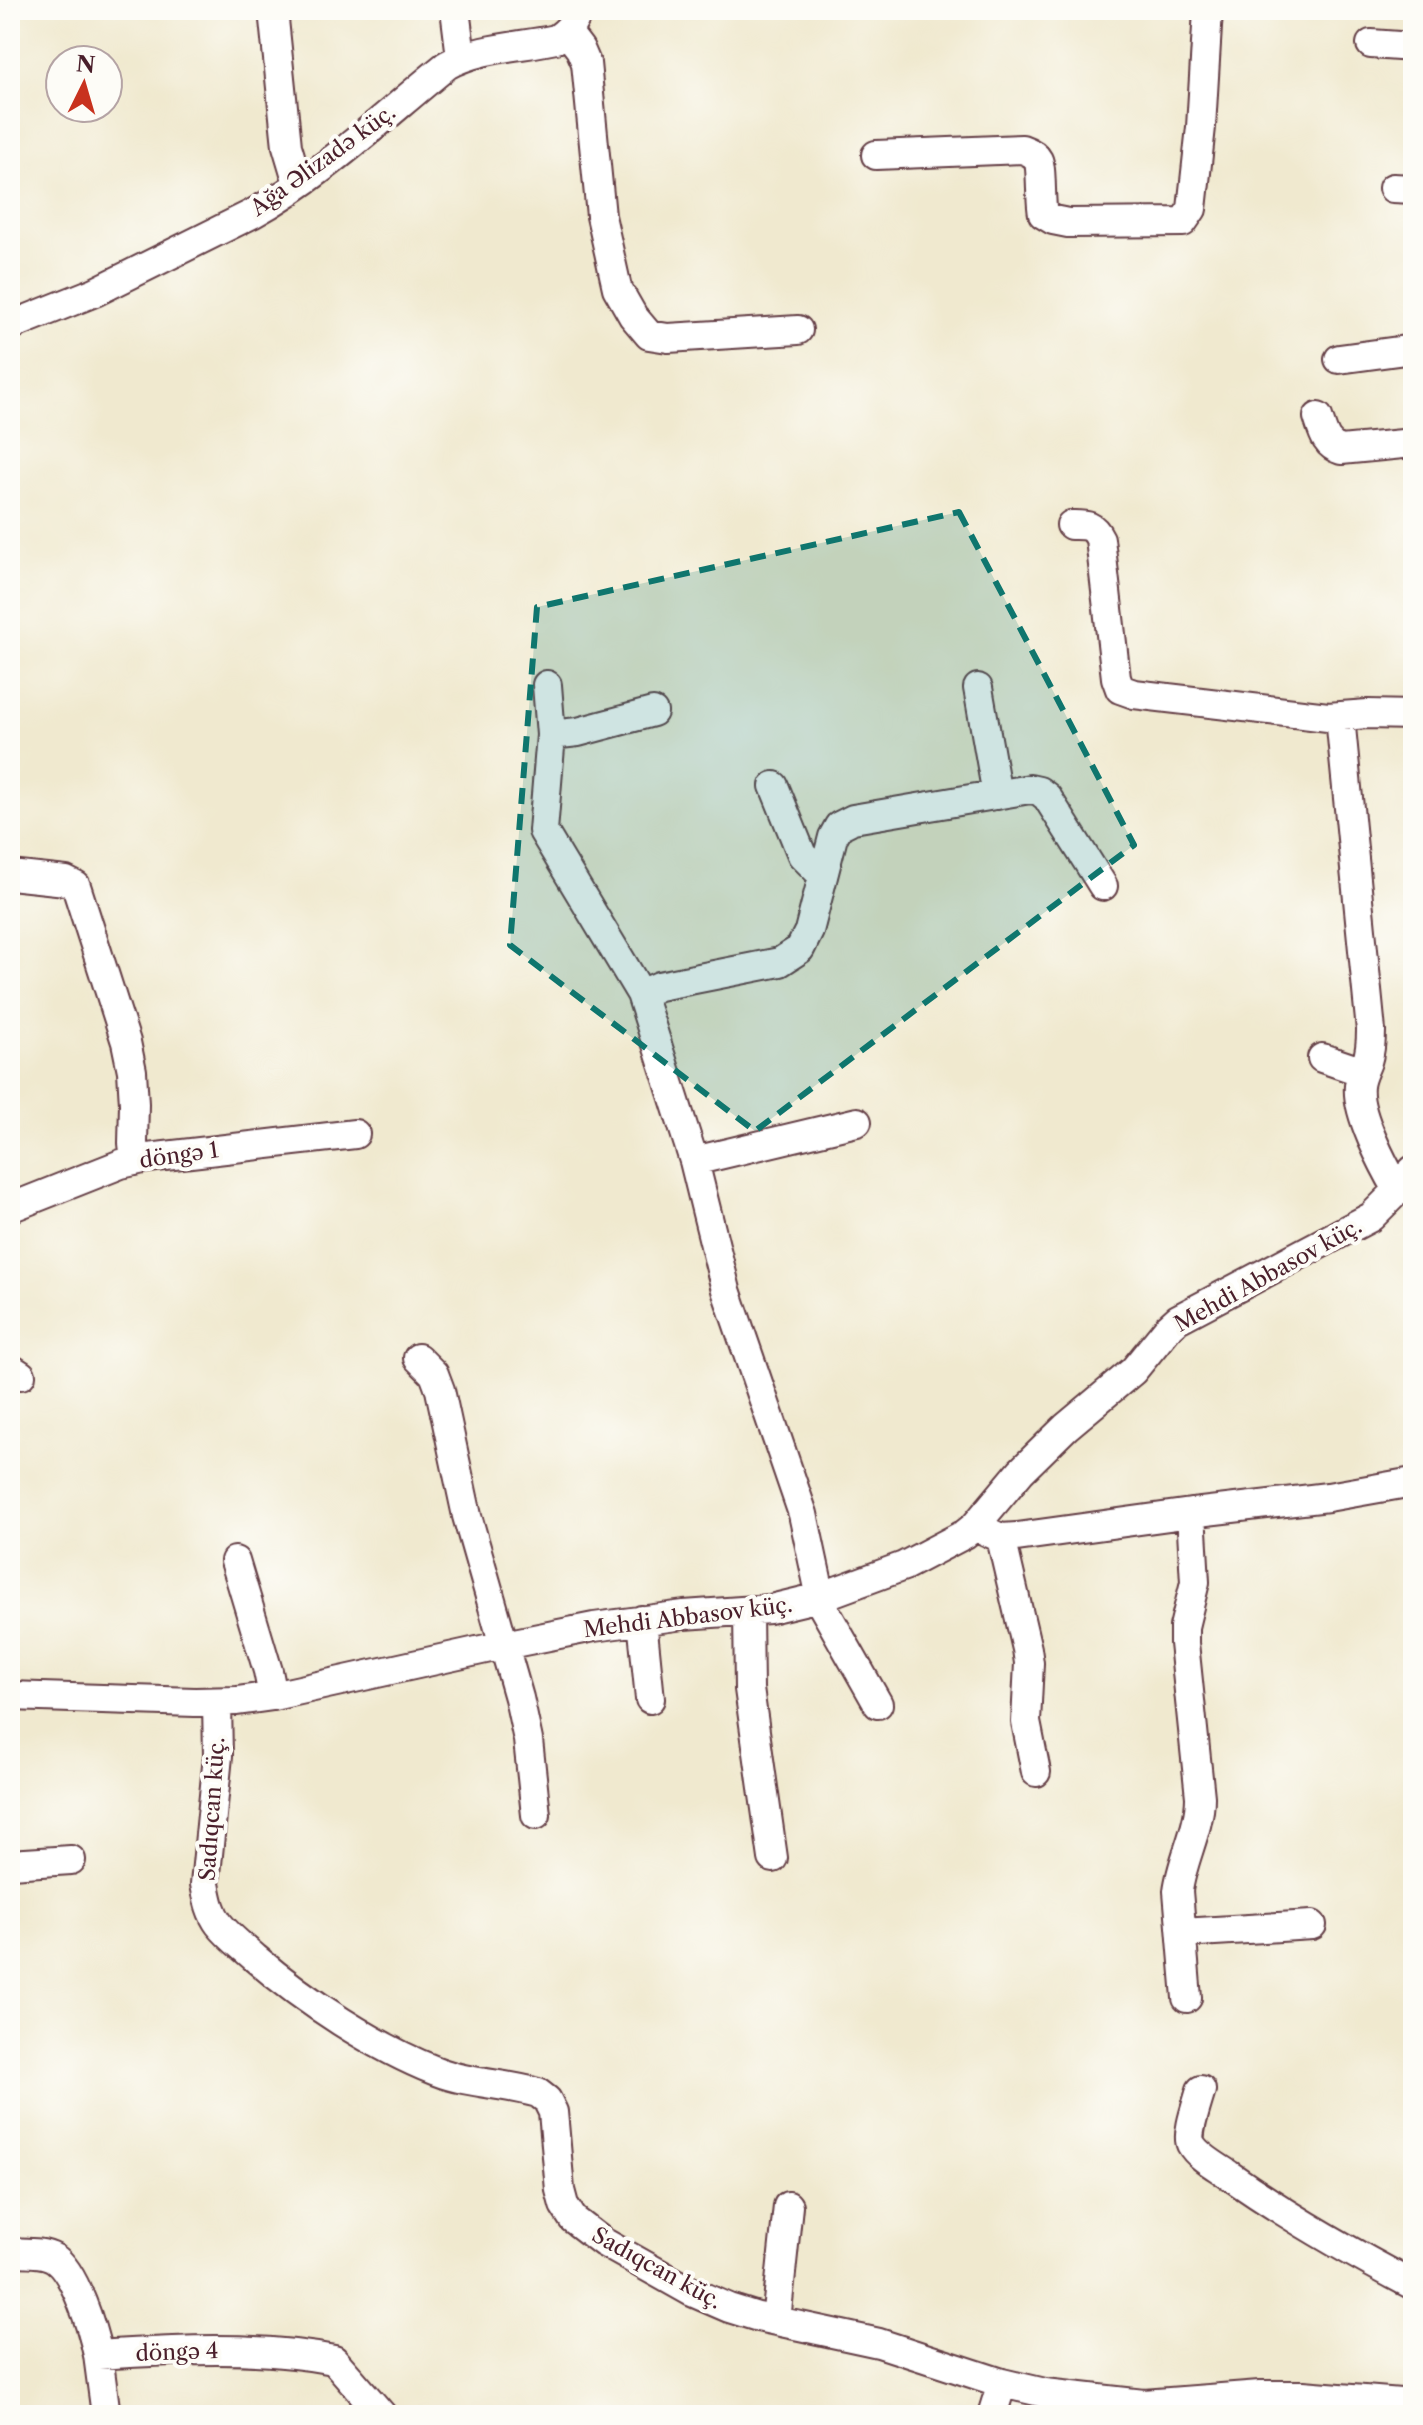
<svg xmlns="http://www.w3.org/2000/svg" width="1423" height="2425" viewBox="0 0 1423 2425" font-family="'Libre Caslon Text',serif">
<style>
.lines{fill:none;stroke-linecap:round;stroke-linejoin:round}
.minor-casing{stroke:#633d44;stroke-width:32}
.minor{stroke:#fff;stroke-width:28}
.marked{fill:#0f766e;fill-opacity:0.2;stroke:#0f766e;stroke-width:6;stroke-dasharray:16 10;stroke-linejoin:round}
.labels{text-anchor:middle;dominant-baseline:central;stroke-width:8;stroke-linejoin:round;paint-order:stroke}
.street-label{font-size:22px;fill:#4a1f2b;stroke:#fdfcf7}
</style>
<rect width="100%" height="100%" fill="#fdfcf7"/>
<filter id="ink" filterUnits="userSpaceOnUse"><feTurbulence type="fractalNoise" baseFrequency=".0125" numOctaves="2"/><feDisplacementMap in="SourceGraphic" scale="16" xChannelSelector="R" yChannelSelector="G"/><feConvolveMatrix kernelMatrix="1 2 1 2 8 2 1 2 1" color-interpolation-filters="sRGB"/></filter>
<filter id="wash" filterUnits="userSpaceOnUse"><feTurbulence type="fractalNoise" baseFrequency=".006" numOctaves="4" result="noise"/><feDisplacementMap in="SourceGraphic" scale="32" xChannelSelector="R" yChannelSelector="G"/><feGaussianBlur stdDeviation="1.8" result="paint"/><feColorMatrix in="noise" values="0 0 0 0 0 0 0 0 0 0 0 0 0 0 0 0 0 1.4 0 .05"/><feComposite in="paint" operator="in"/></filter>
<g filter="url(#wash)">
<rect width="100%" height="100%" fill="#f0e9cf"/>
</g>
<g filter="url(#ink)">
<g class="lines">
<g class="minor-casing">
<path id="minor" d="M273 10 287 146 298 183
M456 17 461 57
M567 32 580 49 586 63 601 216 617 288 633 316 649 335 668 338 798 330
M1371 44 1413 47
M876 155 1022 149C1028 151 1035 154 1038 160 1042 168 1040 201 1043 214L1053 220 1068 223 1183 222 1192 209 1201 127 1208 10
M1393 188 1413 189
M10 326 95 292 252 214C323 175 384 116 447 65 480 47 520 47 556 39 568 31 574 24 578 10
M1339 359 1413 349
M1318 417C1323 432 1325 445 1341 450L1413 443
M1071 525C1086 525 1093 524 1100 539L1116 678 1120 689 1134 694 1328 717 1368 714 1413 715
M547 685 551 735 543 831 641 994 694 1161 726 1290 803 1514 823 1607 878 1704
M978 688 997 795
M1340 717 1371 1031C1371 1042 1370 1052 1367 1062 1364 1070 1360 1077 1359 1086 1356 1113 1384 1166 1398 1190
M551 735 578 732 653 712
M774 786 802 855 822 875
M10 875 66 881 76 886 126 1042 132 1071 134 1104 133 1143 135 1161
M641 994 659 986 780 962 800 949 809 931 833 837 839 826 853 819 1030 789 1039 791 1047 797 1103 886
M1322 1058 1363 1072
M694 1161 857 1122
M10 1208 121 1164 148 1158 355 1134
M418 1358 434 1374 440 1390 467 1516 519 1698 528 1740 536 1815
M10 1368 21 1375
M975 1526 1001 1538 1017 1537 1191 1513 1328 1497 1413 1482
M1001 1538 1027 1649 1029 1663 1026 1722 1036 1772
M235 1561 268 1671 273 1696
M748 1612 749 1689 773 1858
M642 1620 650 1699
M10 1696 195 1702 237 1701 273 1696 504 1645 594 1627 684 1615 770 1609 820 1597 904 1566 965 1534 975 1526 1021 1471 1066 1427 1133 1371 1168 1328 1178 1319 1371 1217 1398 1190 1413 1170
M217 1702 218 1756 205 1884C208 1899 210 1912 219 1924 229 1937 243 1947 255 1958 305 2001 375 2047 436 2071 469 2084 504 2083 538 2093L547 2100 553 2112 560 2190 564 2205 573 2219 603 2242 692 2292 729 2308 758 2317 879 2343 1002 2383 1045 2393 1144 2404 1260 2395H1303L1413 2404
M10 1864 71 1860
M1182 1933 1312 1925
M1187 1998 1178 1891C1182 1859 1200 1829 1200 1797L1184 1643V1627L1195 1582 1191 1513
M1201 2090C1198 2102 1186 2134 1191 2144 1198 2157 1218 2167 1229 2175 1287 2216 1350 2252 1413 2285
M10 2252C24 2253 42 2251 54 2258 75 2271 93 2331 98 2355 176 2350 257 2345 334 2360L382 2415
M776 2321 788 2206
M98 2355 106 2415
M992 2415 1002 2383"/>
</g>
<use href="#minor" class="minor"/>
</g>
</g>
<path class="marked" d="M959 512 1134 845 755 1131 510 945 537 607Z"/>
<g class="labels">
<g class="street-label">
<text transform="translate(323 160) rotate(-36)">Ağa Əlizadə küç.</text>
<text transform="translate(179 1155) rotate(-8)">döngə 1</text>
<text transform="translate(1268 1275) rotate(-29)">Mehdi Abbasov küç.</text>
<text transform="translate(688 1617) rotate(-7)">Mehdi Abbasov küç.</text>
<text transform="translate(212 1809) rotate(-86)">Sadıqcan küç.</text>
<text transform="translate(657 2268) rotate(29)">Sadıqcan küç.</text>
<text transform="translate(177 2352) rotate(-2)">döngə 4</text>
</g>
</g>
<rect width="1423" height="2425" fill="none" stroke="#fdfcf7" stroke-width="40"/>
<g transform="translate(84 84) rotate(5)"><circle r="38" fill="#fdfcf7" stroke="#b5a4a5" stroke-width="2"/>
<path d="M0-6L14 30L0 20L-14 30Z" fill="#c8321e"/>
<text y="-12" font-size="22" font-weight="bold" text-anchor="middle" fill="#4a1f2b">N</text>
</g>
</svg>
